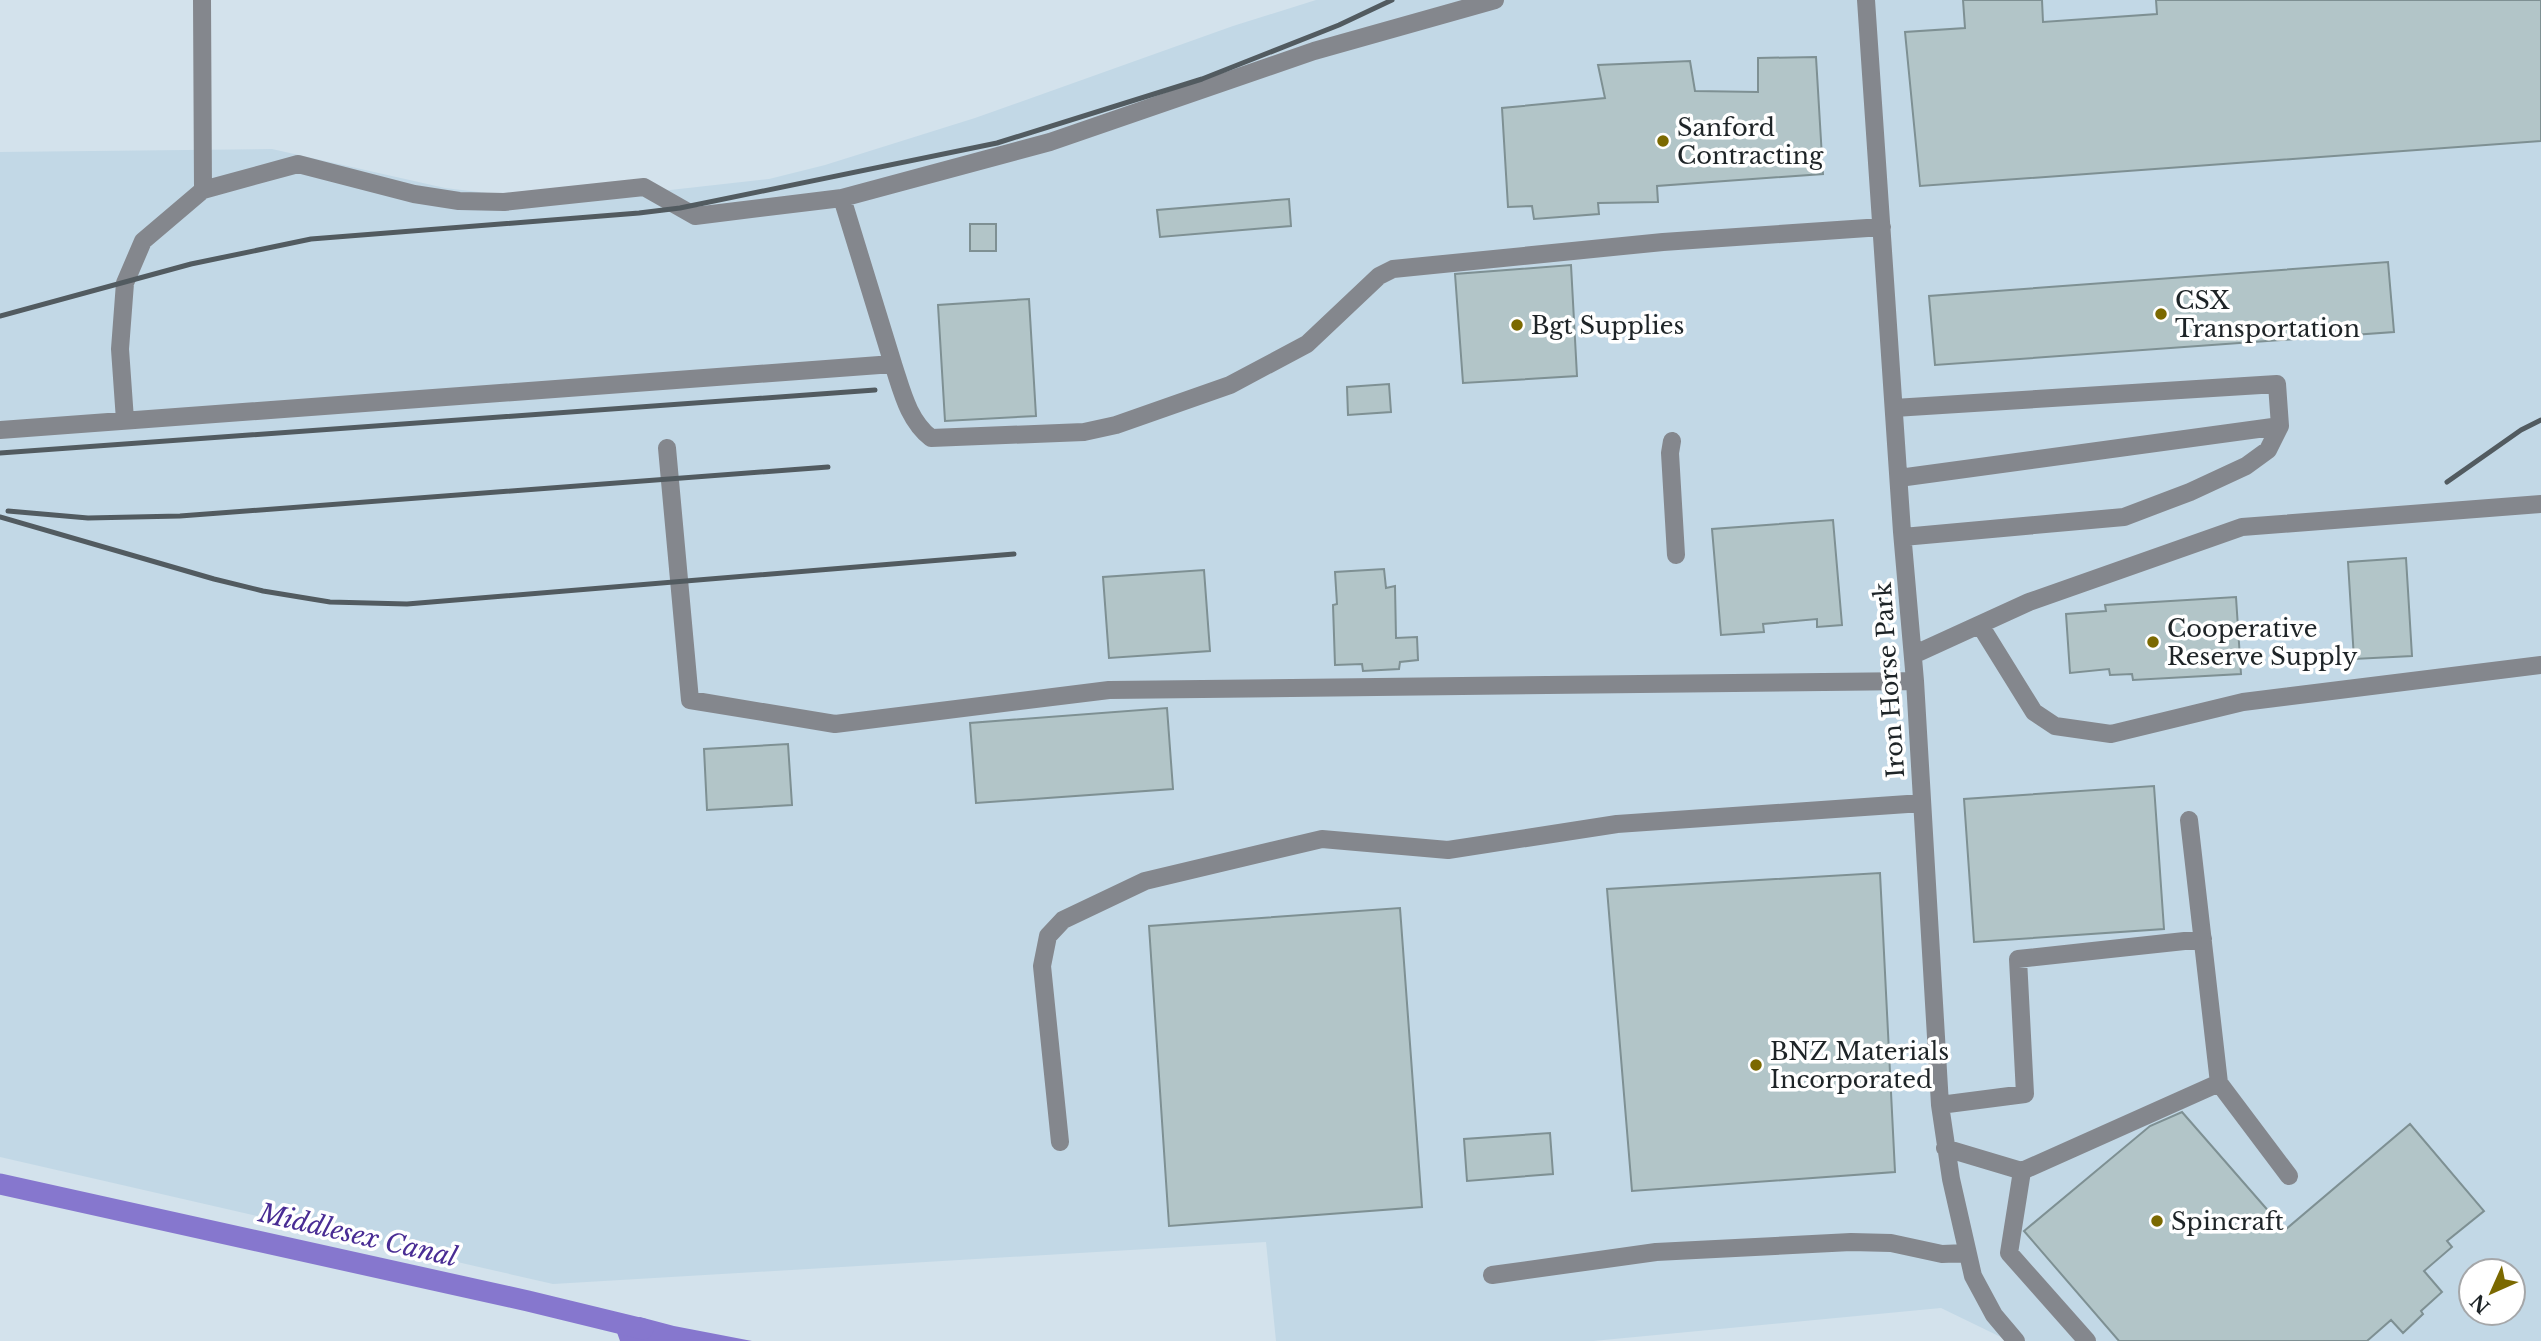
<svg xmlns="http://www.w3.org/2000/svg" width="2541" height="1341" viewBox="0 0 2541 1341" font-family="'Libre Baskerville',serif">
<style>
.built{fill:#c2d8e6;fill-rule:evenodd}
.water{fill:#8677ce}
.lines{fill:none;stroke-linecap:round;stroke-linejoin:round}
.canal{stroke:#8677ce;stroke-width:21}
.building{fill:#b2c5c8;stroke:#7e9093;stroke-width:2}
.minor{stroke:#84878d;stroke-width:18}
.rail{stroke:#525b60;stroke-width:5}
.poi-dot{fill:#7b6900;stroke:#fff;stroke-width:2.5}
.labels{text-anchor:middle;dominant-baseline:central;stroke-width:7;stroke-linejoin:round;paint-order:stroke}
.poi-label{font-size:24px;fill:#1e2427;stroke:#fff;text-anchor:start}
.street-label{font-size:24px;fill:#1e2427;stroke:#fff}
.water-label{font-size:26px;font-style:italic;fill:#492c94;stroke:#fff}
</style>
<rect width="100%" height="100%" fill="#d3e2ec"/>
<path class="built" d="M1316 0H2541V1341H2009L1941 1308 1593 1341H1276L1266 1242 553 1284 0 1157V152L272 149 445 188 563 202 769 179 825 165 975 118 1233 26ZM2471 1271H2513V1313H2471Z"/>
<path class="water" d="M640 1317 674 1326 752 1341H620L614 1324Z"/>
<g class="lines">
<path class="canal" d="M0 1184 528 1301 643 1329"/>
</g>
<path class="building" d="M1963 0H2042L2043 22 2157 14 2156 0H2541V141L1920 186 1905 32 1965 28Z
M1816 57 1823 174 1657 186 1658 202 1598 203 1599 214 1534 219 1532 206 1508 207 1502 108 1605 98 1598 65 1690 61 1695 91 1758 92V58Z
M1289 199 1291 226 1160 237 1157 210Z
M970 224H996V251H970Z
M2388 262 2394 332 1935 365 1929 296Z
M1571 265 1577 376 1463 383 1455 274Z
M1029 299 1036 416 945 421 938 305Z
M1389 384 1391 412 1348 415 1347 387Z
M1833 520 1842 625 1817 627V619L1763 624 1764 632 1721 635 1712 529Z
M2406 558 2412 656 2354 659 2348 562Z
M1384 569 1386 588 1395 586 1396 638 1417 637 1418 660 1400 662 1399 669 1363 671 1362 664 1335 665 1333 605 1337 604 1335 572Z
M1204 570 1210 651 1109 658 1103 577Z
M2236 597 2241 674 2133 680 2132 674 2110 675 2109 669 2070 673 2066 614 2106 611 2105 605Z
M1167 708 1173 789 976 803 970 723Z
M788 744 792 805 707 810 704 749Z
M2154 786 2164 929 1974 942 1964 799Z
M1880 873 1895 1172 1632 1191 1607 889Z
M1400 908 1422 1207 1169 1226 1149 926Z
M2182 1112 2285 1230 2410 1124 2484 1211 2447 1241 2452 1247 2424 1271 2442 1292 2421 1311 2423 1314 2403 1333 2391 1320 2367 1341H2119L2024 1231 2150 1126Z
M1550 1133 1553 1174 1467 1181 1464 1139Z"/>
<g class="lines">
<path class="minor" d="M1866 0 1902 532 1915 681 1940 1105 1951 1179 1973 1276 1994 1315 2016 1341
M203 190 298 164 414 194 459 201 504 202 644 187 695 216 842 198 1050 142 1314 51 1495 0
M842 198 893 364
M1894 408 2277 384 2280 426 2268 450 2246 466 2190 492 2124 517 1903 537
M125 420 120 349 125 283 143 241 203 190 202 0
M0 430 893 364C902 391 908 420 931 438L1084 432 1116 425 1230 385 1307 344 1379 276 1393 269 1663 242 1882 227
M1672 441 1670 453 1676 555
M667 448 690 700 835 724 1109 690 1915 681
M1899 478 2280 426
M1980 625 2034 712 2055 726 2111 734 2243 702 2541 665
M1913 655 2029 602 2242 527 2541 504
M2189 820 2219 1083
M1940 1105 2025 1094 2018 959 2203 939
M1060 1142 1042 966 1048 936 1063 920 1145 881 1322 839 1448 850 1617 824 1922 803
M1945 1148 2022 1171
M1492 1275 1656 1252 1851 1242 1891 1243 1942 1254 1967 1253
M2087 1341 2009 1253 2022 1171 2219 1083 2289 1176"/>
<path class="rail" d="M0 316 191 264 311 239 639 213 680 208 997 143 1202 79 1339 25 1392 0
M0 453 875 390
M2447 482 2521 430 2541 420
M8 511 88 518 180 516 828 467
M0 517 214 579 263 591 330 602 407 604 1014 554"/>
</g>
<g class="poi-dot">
<circle cx="1663" cy="141" r="7"/>
<circle cx="2161" cy="314" r="7"/>
<circle cx="1517" cy="325" r="7"/>
<circle cx="2153" cy="642" r="7"/>
<circle cx="1756" cy="1065" r="7"/>
<circle cx="2157" cy="1221" r="7"/>
</g>
<g class="labels">
<g class="poi-label">
<text x="1677" y="127">Sanford<tspan x="1677" dy="28">Contracting</tspan></text>
<text x="2175" y="300">CSX<tspan x="2175" dy="28">Transportation</tspan></text>
<text x="1531" y="325">Bgt Supplies</text>
<text x="2167" y="628">Cooperative<tspan x="2167" dy="28">Reserve Supply</tspan></text>
<text x="1770" y="1051">BNZ Materials<tspan x="1770" dy="28">Incorporated</tspan></text>
<text x="2171" y="1221">Spincraft</text>
</g>
<g class="street-label">
<text transform="translate(1889 680) rotate(-94)">Iron Horse Park</text>
</g>
<g class="water-label">
<text transform="translate(358 1235) rotate(13)">Middlesex Canal</text>
</g>
</g>
<g transform="translate(2492 1292) rotate(225)"><circle r="33" fill="#ffffff" stroke="#a5a7a9" stroke-width="2"/>
<path d="M0-5L12 26L0 18L-12 26Z" fill="#7b6900"/>
<text y="-10" font-size="19" font-weight="bold" text-anchor="middle" fill="#1e2427">N</text>
</g>
</svg>
